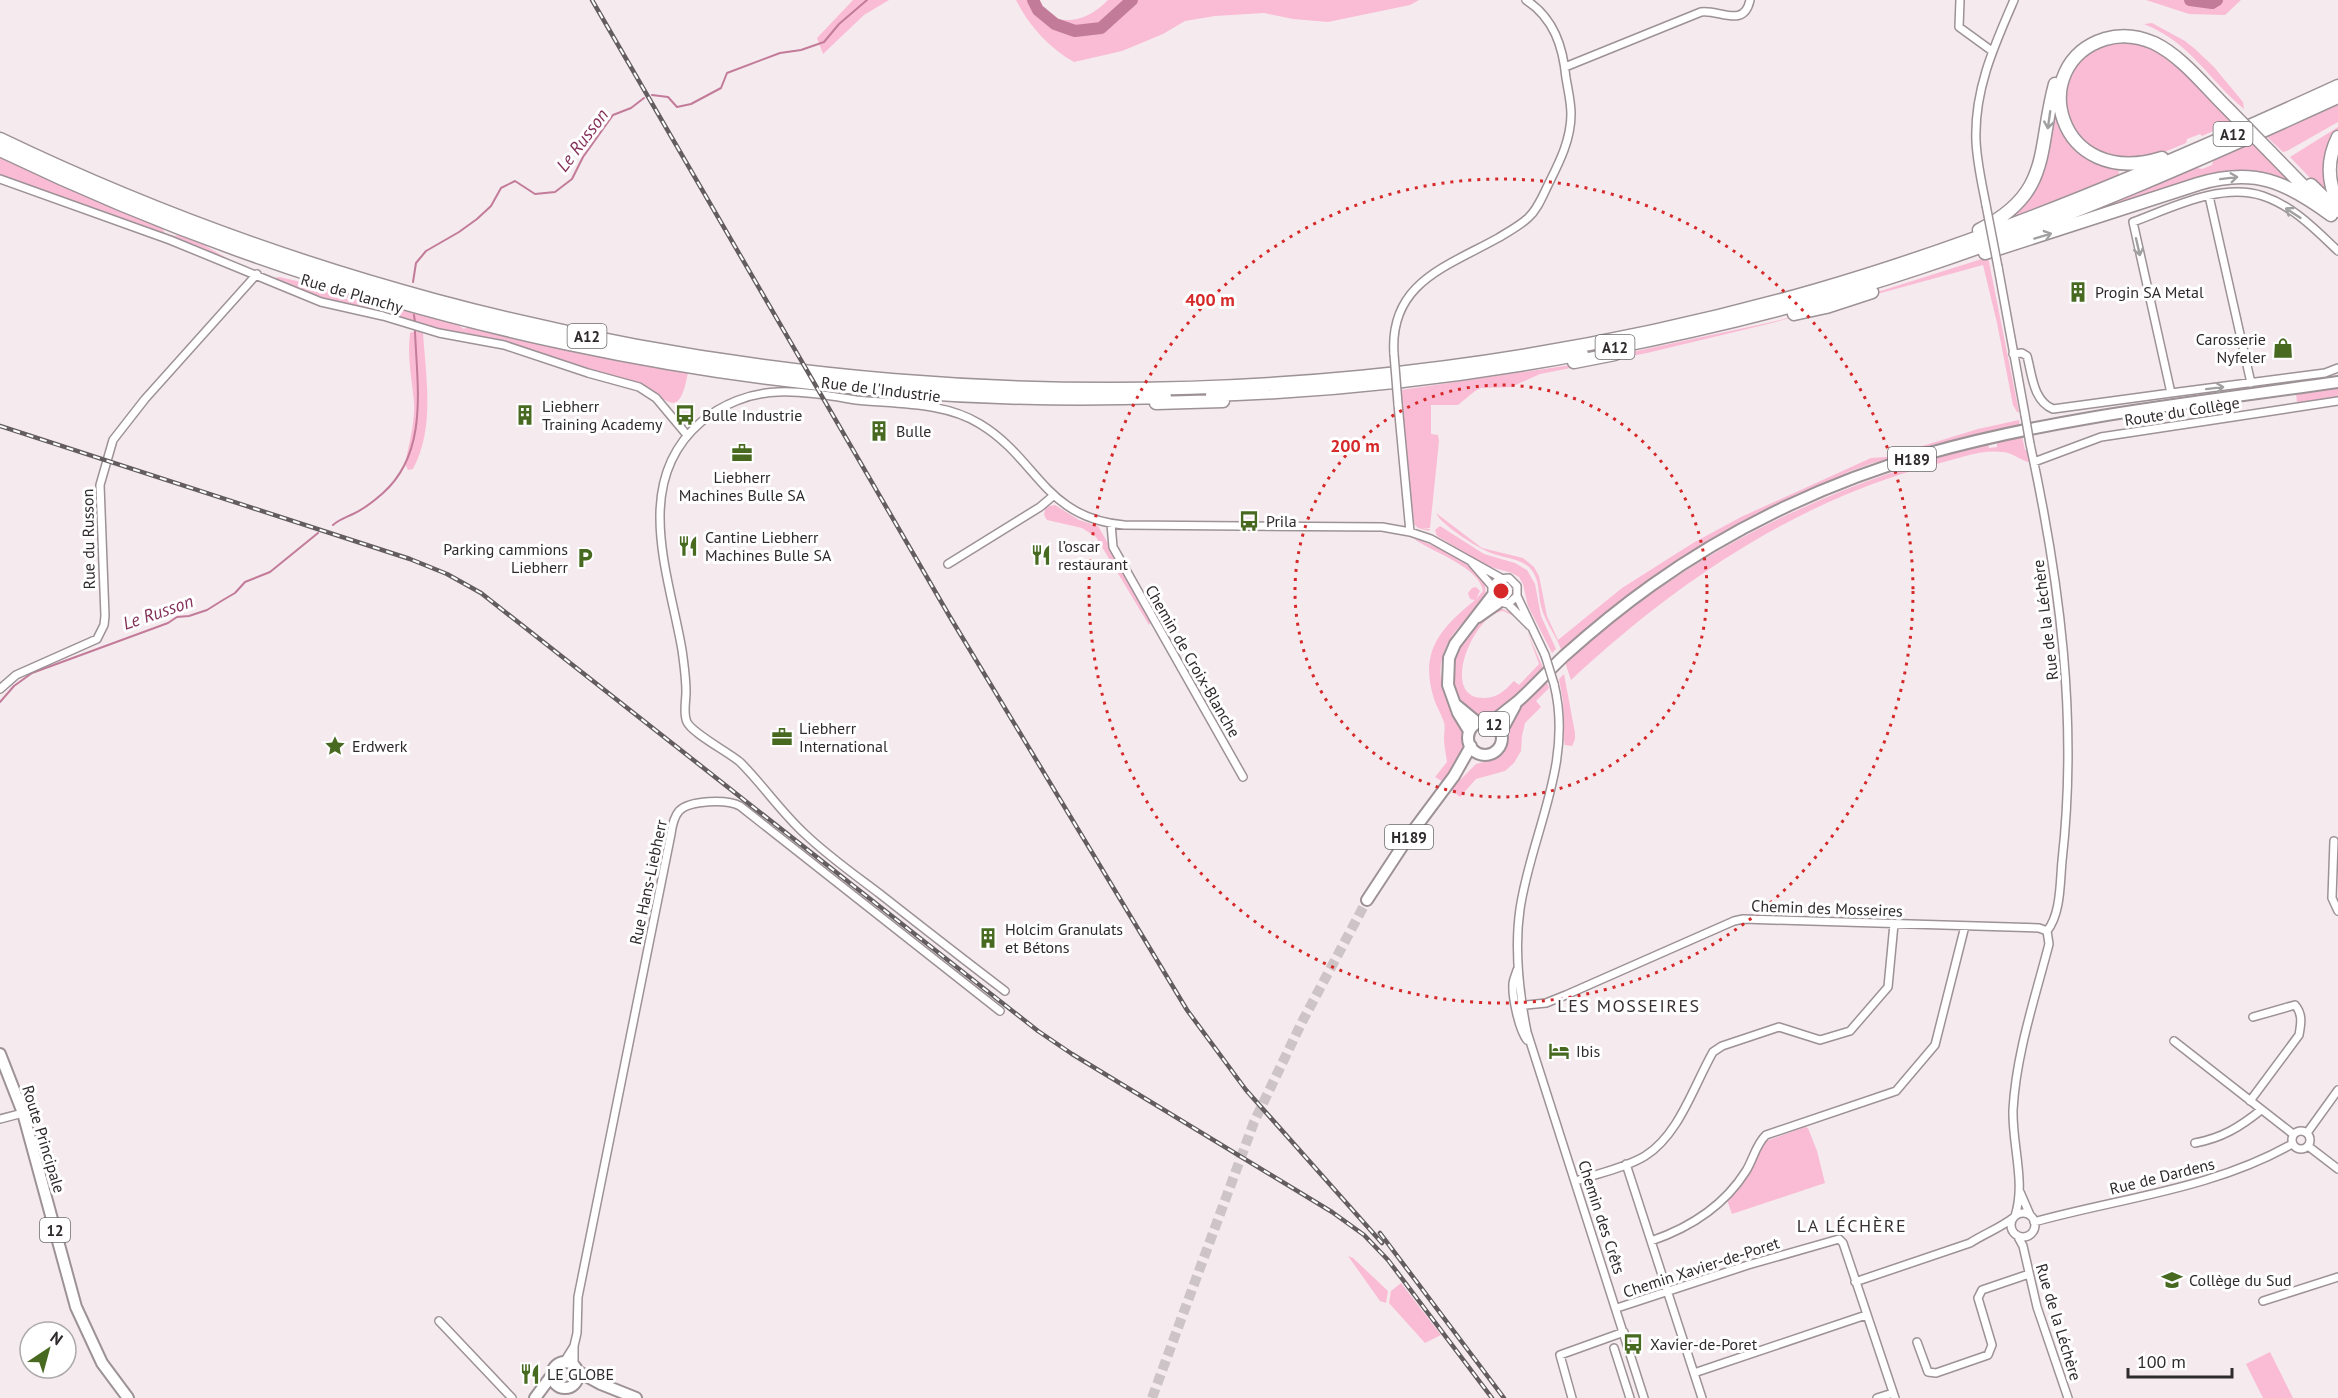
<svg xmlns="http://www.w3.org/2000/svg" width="2338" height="1398" viewBox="0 0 2338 1398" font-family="'PT Sans',sans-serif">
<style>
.green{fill:#fabcd4}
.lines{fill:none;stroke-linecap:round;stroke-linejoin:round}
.stream{stroke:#c27b98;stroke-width:2}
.river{stroke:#c27b98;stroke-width:12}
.trunk-tunnel{stroke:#cdc4c7;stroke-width:10;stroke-dasharray:10 5;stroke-linecap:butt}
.minor-casing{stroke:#9d9296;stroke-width:10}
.primary-casing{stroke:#9d9296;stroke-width:14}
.trunk-casing{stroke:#9d9296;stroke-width:14}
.motorway-casing{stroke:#9d9296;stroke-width:15}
.minor{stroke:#fff;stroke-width:7}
.primary{stroke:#fff;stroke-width:10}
.trunk{stroke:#fff;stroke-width:10}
.motorway{stroke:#fff;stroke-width:12}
.rail-casing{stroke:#635d60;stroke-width:4.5}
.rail{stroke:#fff;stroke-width:2;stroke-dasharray:7;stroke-linecap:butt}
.minor-bridge-casing{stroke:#9d9296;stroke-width:10;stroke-linecap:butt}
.motorway-bridge-casing{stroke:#9d9296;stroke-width:15;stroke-linecap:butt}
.minor-bridge{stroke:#fff;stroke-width:7}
.motorway-bridge{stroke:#fff;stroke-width:12}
.oneway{stroke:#a1a0a0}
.ring{fill:none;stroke:#d62828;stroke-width:3;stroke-dasharray:3 6}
.labels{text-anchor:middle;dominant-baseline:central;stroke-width:6;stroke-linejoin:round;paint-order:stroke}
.shield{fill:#fff;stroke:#6d6b6c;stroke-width:1.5}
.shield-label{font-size:15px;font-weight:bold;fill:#2f2b2d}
.poi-label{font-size:16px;fill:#2f2b2d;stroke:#fff;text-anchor:start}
.street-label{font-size:16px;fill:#2f2b2d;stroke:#fff}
.water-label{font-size:18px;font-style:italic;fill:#842f58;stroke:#fff}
.neighbourhood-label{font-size:18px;letter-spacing:1.5px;fill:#383033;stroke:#fff}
.centre{fill:#d62828;stroke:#fff;stroke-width:3}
.ring-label{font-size:18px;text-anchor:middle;font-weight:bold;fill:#d62828;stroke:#fff;stroke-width:6;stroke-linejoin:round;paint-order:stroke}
</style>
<rect width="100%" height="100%" fill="#f5eaee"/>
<path class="green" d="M853 0H889L864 15 823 54 817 38Z
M1016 0H1037L1044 15C1069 25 1088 20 1108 0H1419L1410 5 1328 22 1293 19 1264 13 1215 16 1185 21 1163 34 1122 51 1074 62C1049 48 1029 26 1016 0Z
M2146 0H2241L2225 15 2189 14Z
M2152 23 2185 41 2195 49 2214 67 2243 102 2244 109C2208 79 2191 43 2144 24Z
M2129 41 2150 46 2170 59 2236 121 2202 136 2200 134 2187 139 2186 143C2169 150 2152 158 2133 159 2064 162 2038 76 2101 45 2109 41 2120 42 2129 41Z
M2056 93 2062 125 2118 167 2119 175 2000 222 2029 192Z
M2338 105V122L2287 151 2283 152 2267 137Z
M2338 127V131L2332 201 2290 157Z
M2256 141 2289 178 2286 182 2260 175 2093 216 2092 212 2197 168 2202 169 2212 165 2213 161Z
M0 158 162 228 165 233 175 236 178 235 204 245 237 264 162 234 0 176Z
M1988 257 2019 412H2017L2013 405 1997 323 1983 265 1772 323 1647 353 1540 374 1511 387 1481 388 1475 391 1458 405H1431V434L1438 435 1439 441 1430 528H1422L1430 529 1429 531 1418 528 1414 524 1403 431 1401 390 1571 365 1772 322 1830 307Z
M279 277 333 289 457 324 464 329 468 327 550 347 688 372C678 429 664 391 633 382L561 362 519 346 437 328 326 300 273 278Z
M415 331 423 333C426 378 435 428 413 469L408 470 405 464C409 444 415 423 414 403 412 378 407 359 410 333Z
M2338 388V398L2297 403 2296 393Z
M2019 420 2020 426 1873 463 1848 472 1612 609 1562 652C1557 636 1545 623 1541 606 1538 593 1540 578 1529 567 1519 558 1503 558 1491 553 1479 549 1440 524 1436 513L1482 548 1523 558 1534 567 1539 576 1547 616 1558 640 1622 588 1693 543 1741 517 1871 458 1886 457 1978 429Z
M2022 436 2025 450H2028L2029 461 2028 462C2019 459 2012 453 2003 452 1981 449 1957 459 1936 464 1797 500 1675 583 1571 680L1565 662C1691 551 1826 485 1988 444L1989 448 1997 447V442Z
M1055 505 1079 520 1098 526 1152 620 1149 625 1096 537 1082 528 1047 520 1044 515 1045 509 1049 506Z
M1440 526 1484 554 1515 563 1527 570 1535 584 1541 616 1556 649 1552 653 1528 606 1523 584 1519 577 1512 573 1487 566 1437 536 1435 530Z
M1414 539C1434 544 1480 565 1485 586 1489 604 1469 615 1459 627 1450 637 1443 650 1441 664 1436 700 1470 723 1462 751 1459 763 1450 772 1443 782L1435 777 1447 762C1446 754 1444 746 1444 739 1444 732 1446 726 1443 720 1441 713 1436 706 1434 699 1419 651 1440 629 1475 600L1470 599 1468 593 1472 588 1476 587 1480 591 1476 599 1483 591C1480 568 1433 552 1414 539Z
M1503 609 1515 615 1514 616 1503 611C1473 614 1439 698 1483 698 1498 698 1504 691 1514 681L1519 685 1539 664 1527 631 1544 670 1496 714C1463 725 1449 688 1455 661 1458 647 1468 636 1477 626 1485 618 1492 610 1503 609Z
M1564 674 1575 733V739L1572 746 1565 745 1564 741 1563 701 1559 679Z
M1546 680 1549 688 1536 701 1541 707 1525 723 1522 736 1521 751 1514 763 1505 771 1476 779 1460 797 1451 789 1476 764 1495 759 1503 752 1508 743 1511 725 1521 707Z
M1805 1127 1808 1128 1817 1151 1825 1183 1732 1214 1727 1200 1747 1176 1766 1141Z
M1348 1256 1353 1258 1388 1291 1386 1303 1380 1301Z
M1401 1283 1441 1335 1425 1343 1389 1303 1391 1291Z
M2270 1352 2293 1398H2263L2246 1364Z"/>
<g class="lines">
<path class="stream" d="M652 95 668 97 677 107 691 104 721 88 727 73 780 53 801 50 824 42 839 24 867 0
M413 282 416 263 426 251 459 232 477 219 491 206 501 188 515 181 535 194 555 192 572 179 583 157 613 115 631 108 644 98
M414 315 415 322
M333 525C340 519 345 518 353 514 364 509 374 501 383 493 429 452 417 386 415 331
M0 702 14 686 32 673 168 623 177 617 189 616 207 610 223 600 235 593 245 582 270 572 318 533"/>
<path class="river" d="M1033 0 1038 10 1055 24 1075 31 1101 28 1132 0
M2190 0 2212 3 2217 0"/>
<path class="trunk-tunnel" d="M1152 1398 1254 1122 1302 1022 1367 900"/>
<g class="minor-casing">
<path id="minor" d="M1960 0 1959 27 1992 51
M1565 67 1701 12C1719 9 1744 29 1750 0
M0 179 170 240 321 302 383 316 439 333 504 345 588 373 639 387 656 398 687 435
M2209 196 2251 383
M1986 205C1982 184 1977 163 1976 141 1974 90 1994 46 2014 0
M2338 251C2316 230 2293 206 2263 196 2221 182 2171 208 2133 222L2171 393 2325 373 2338 368
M1998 267 2025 415
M1394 354C1389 283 1446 267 1498 238 1508 232 1519 226 1528 218 1538 209 1543 195 1549 183 1560 161 1571 139 1571 114 1571 102 1568 90 1566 78 1563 47 1554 18 1526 0
M2013 354 2022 353 2027 356C2032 374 2033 401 2053 409L2171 393
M1398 404 1410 532
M2030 444C2060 582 2078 720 2062 861 2060 882 2061 914 2047 931
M2034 462 2101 437 2338 401
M1111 524 1113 547 1243 777
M1472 563 1492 586V594L1497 601 1508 604 1517 596V586L1509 578 1499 579 1492 586
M948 564 1040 507 1053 496
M1517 596 1545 655
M1508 604 1530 626
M1554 684C1574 763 1531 834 1520 909 1514 950 1519 992 1527 1032L1644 1398
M0 689 16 675 97 639 104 625 105 616 100 485 113 440 145 399 257 274
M2334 841 2332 898 2338 911
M1517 970C1516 974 1513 980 1513 984 1512 997 1519 1030 1527 1040
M1005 991C963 959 922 927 880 894 855 875 828 856 805 834 781 812 763 785 740 762 728 752 692 733 687 722 683 714 686 701 686 692 686 678 684 664 682 650 669 574 631 482 701 422 722 404 750 393 778 392 804 391 831 396 856 400 896 404 945 402 980 424 1038 459 1044 518 1124 525L1382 527 1410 532 1431 539 1501 578
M1516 1006 1546 1003 1566 995 1734 921 1743 919 2039 928 2047 931
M2174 1041 2293 1134
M2250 1101 2299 1035C2301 1024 2303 1014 2295 1005L2253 1017
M0 1119 23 1113
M2292 1140a9 9 0 1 1 18 0a9 9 0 1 1-18 0Z
M2307 1133 2338 1090
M2195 1143C2222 1138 2240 1127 2261 1110
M2308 1146 2338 1169
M1626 1164 1702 1398
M1576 1181C1599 1173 1625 1168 1645 1156 1679 1135 1694 1085 1713 1052L1722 1046 1779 1027 1820 1040 1850 1031 1888 987 1894 924
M2020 1192 2030 1215
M2011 1225a12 12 0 1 1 24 0a12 12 0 1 1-24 0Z
M2015 1216C2026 1183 2012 1145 2013 1110 2016 1054 2035 998 2049 944L2047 931
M2034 1222C2120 1198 2213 1189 2292 1144
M2017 1235 2023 1246 2037 1307 2068 1398
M1651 1241C1689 1228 1724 1206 1746 1171 1753 1160 1756 1144 1766 1135L1896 1091 1935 1045 1965 926
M1855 1282 1970 1243C1984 1234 2000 1228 2013 1218
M2263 1301 2338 1277
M1617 1308 1748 1265 1839 1239 1843 1243 1895 1398
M439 1321 512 1398
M1917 1342 1928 1372 1936 1373 1988 1355 1992 1345 1978 1298 1982 1290 2029 1274
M1614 1348 1630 1398
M564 1362 574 1346
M574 1365V1346L577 1333 578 1297 671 834C672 826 674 817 679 811 690 800 727 799 740 806L1000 1011
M1694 1373 1866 1315
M1572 1398 1560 1355 1624 1332
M1877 1398 1893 1393"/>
</g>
<g class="primary-casing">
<path id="primary" d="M0 1054 23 1113 76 1307 102 1363 128 1398
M552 1375a13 13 0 1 1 26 0a13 13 0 1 1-26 0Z
M577 1371 601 1384 636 1398
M535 1398 552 1375"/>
</g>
<g class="trunk-casing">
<path id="trunk" d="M1478 617 1498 603
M1455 704 1478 723
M1468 738a17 17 0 1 1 34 0a17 17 0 1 1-34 0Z
M1491 723C1499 716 1508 709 1517 702 1533 688 1548 671 1564 656 1592 631 1621 607 1652 585 1733 527 1830 481 1926 454 2060 416 2200 402 2338 382
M1469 731 1458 713 1448 685 1449 658 1455 644 1492 596
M1501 732 1515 706
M1367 900 1407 839 1454 776 1471 746"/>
</g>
<g class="motorway-casing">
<path id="motorway" d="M2338 137C2327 159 2327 181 2338 203
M0 139C562 409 1218 462 1817 290 1996 238 2168 164 2338 86
M0 150C359 323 766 411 1165 397
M2270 152 2313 196
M2162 158C2056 191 2025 64 2105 39 2121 34 2138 36 2154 43 2183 57 2206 88 2229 110
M2311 185 2338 211
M1979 230C2053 193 2037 150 2055 84
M1985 253 2198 184C2255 167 2286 182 2331 215
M1794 314 1826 307 1872 292
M1605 349C1712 328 1818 302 1922 267 2064 220 2202 159 2338 97
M1574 362 1615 354
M1212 395C1336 391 1460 377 1582 354
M1156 403 1223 401"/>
</g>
<use href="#minor" class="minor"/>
<use href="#primary" class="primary"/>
<use href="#trunk" class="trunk"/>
<use href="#motorway" class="motorway"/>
<g class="rail-casing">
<path id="rail" d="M592 0 950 617 1187 1010 1246 1090 1382 1243
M0 426 410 559 447 574 481 593 1038 1031 1072 1054 1332 1212 1364 1235 1388 1260 1492 1398
M1380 1233 1504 1398"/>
</g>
<use href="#rail" class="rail"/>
<g class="minor-bridge-casing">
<path id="minor-bridge" d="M1986 205 1998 267
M1394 354 1398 404
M2025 415 2030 444
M1545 655 1554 684"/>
</g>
<g class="motorway-bridge-casing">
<path id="motorway-bridge" d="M2229 110 2270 152"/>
</g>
<use href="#minor-bridge" class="minor-bridge"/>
<use href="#motorway-bridge" class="motorway-bridge"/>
</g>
<defs><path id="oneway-shaft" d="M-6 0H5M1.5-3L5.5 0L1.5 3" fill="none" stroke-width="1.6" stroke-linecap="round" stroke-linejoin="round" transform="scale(1.5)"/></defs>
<g class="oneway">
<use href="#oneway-shaft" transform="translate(2049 120) rotate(98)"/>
<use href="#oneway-shaft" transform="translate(2229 178) rotate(-7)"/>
<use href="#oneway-shaft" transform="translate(2293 213) rotate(-147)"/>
<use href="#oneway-shaft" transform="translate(2043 236) rotate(-17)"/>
<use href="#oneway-shaft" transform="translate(2138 247) rotate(77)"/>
<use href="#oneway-shaft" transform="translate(2215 388) rotate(-7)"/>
</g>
<g class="ring">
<circle cx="1501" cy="591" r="206"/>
<circle cx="1501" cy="591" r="412"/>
</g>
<defs>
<g id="building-bare" transform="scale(1.62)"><path d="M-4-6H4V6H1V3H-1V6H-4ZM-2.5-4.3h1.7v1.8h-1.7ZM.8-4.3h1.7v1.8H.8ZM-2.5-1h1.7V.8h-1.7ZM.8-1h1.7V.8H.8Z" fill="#476920" stroke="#fff" stroke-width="2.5" paint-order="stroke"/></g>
<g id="shop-bare" transform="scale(1.62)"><path d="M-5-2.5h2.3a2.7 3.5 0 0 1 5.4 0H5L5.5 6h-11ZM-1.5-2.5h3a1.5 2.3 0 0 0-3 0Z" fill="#476920" stroke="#fff" stroke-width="2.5" paint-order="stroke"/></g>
<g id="bus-bare" transform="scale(1.62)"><path d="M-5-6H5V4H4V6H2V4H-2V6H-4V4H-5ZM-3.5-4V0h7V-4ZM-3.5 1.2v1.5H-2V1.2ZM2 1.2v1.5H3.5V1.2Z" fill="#476920" stroke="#fff" stroke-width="2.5" paint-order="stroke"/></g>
<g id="office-bare" transform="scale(1.62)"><path d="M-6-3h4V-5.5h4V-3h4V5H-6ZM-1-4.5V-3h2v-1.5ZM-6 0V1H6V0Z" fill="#476920" stroke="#fff" stroke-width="2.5" paint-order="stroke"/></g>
<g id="restaurant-bare" transform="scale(1.62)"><path d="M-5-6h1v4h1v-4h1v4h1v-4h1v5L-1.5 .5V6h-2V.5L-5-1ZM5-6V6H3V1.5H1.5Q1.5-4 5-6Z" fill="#476920" stroke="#fff" stroke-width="2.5" paint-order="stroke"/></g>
<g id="parking-bare" transform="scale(1.62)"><path d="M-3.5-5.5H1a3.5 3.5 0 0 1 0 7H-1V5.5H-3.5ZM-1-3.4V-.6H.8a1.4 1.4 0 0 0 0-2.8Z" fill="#476920" stroke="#fff" stroke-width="2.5" paint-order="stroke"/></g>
<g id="sight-bare" transform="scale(1.62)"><path d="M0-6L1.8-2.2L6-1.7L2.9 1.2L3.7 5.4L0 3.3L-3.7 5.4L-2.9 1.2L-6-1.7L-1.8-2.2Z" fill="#476920" stroke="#fff" stroke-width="2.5" paint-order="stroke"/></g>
<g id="hotel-bare" transform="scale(1.62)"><path d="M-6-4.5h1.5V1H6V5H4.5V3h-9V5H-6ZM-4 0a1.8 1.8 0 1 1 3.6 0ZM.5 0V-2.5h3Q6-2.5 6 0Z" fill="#476920" stroke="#fff" stroke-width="2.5" paint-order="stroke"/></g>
<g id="school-bare" transform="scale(1.62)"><path d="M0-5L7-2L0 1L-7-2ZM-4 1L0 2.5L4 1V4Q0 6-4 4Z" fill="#476920" stroke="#fff" stroke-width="2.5" paint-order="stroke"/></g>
</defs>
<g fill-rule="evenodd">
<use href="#building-bare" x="2078" y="292"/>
<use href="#shop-bare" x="2283" y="348"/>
<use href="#building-bare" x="525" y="415"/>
<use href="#bus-bare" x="685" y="415"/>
<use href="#building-bare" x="879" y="431"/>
<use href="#office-bare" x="742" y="453"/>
<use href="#bus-bare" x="1249" y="521"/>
<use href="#restaurant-bare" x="688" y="546"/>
<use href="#restaurant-bare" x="1041" y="555"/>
<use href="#parking-bare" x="585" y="558"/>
<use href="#office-bare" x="782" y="737"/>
<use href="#sight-bare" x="335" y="746"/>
<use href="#building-bare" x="988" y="938"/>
<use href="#hotel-bare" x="1559" y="1051"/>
<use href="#school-bare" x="2172" y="1280"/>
<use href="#bus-bare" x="1633" y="1344"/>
<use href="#restaurant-bare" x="530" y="1374"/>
</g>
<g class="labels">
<g class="shield">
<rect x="2213.5" y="122" width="39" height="24" rx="4.5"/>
<rect x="567.5" y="324" width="39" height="24" rx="4.5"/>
<rect x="1595.5" y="335" width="39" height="24" rx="4.5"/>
<rect x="1888" y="447" width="48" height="24" rx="4.5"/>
<rect x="1479" y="712" width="30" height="24" rx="4.5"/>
<rect x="1385" y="825" width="48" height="24" rx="4.5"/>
<rect x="40" y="1218" width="30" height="24" rx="4.5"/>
</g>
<g class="shield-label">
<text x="2233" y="134">A12</text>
<text x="587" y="336">A12</text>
<text x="1615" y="347">A12</text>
<text x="1912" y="459">H189</text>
<text x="1494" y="724">12</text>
<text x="1409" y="837">H189</text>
<text x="55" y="1230">12</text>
</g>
<g class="poi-label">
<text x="2095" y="292">Progin SA Metal</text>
<text x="2266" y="339" text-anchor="end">Carosserie<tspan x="2266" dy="18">Nyfeler</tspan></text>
<text x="542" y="406">Liebherr<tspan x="542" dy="18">Training Academy</tspan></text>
<text x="702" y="415">Bulle Industrie</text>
<text x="896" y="431">Bulle</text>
<text x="742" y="477" text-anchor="middle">Liebherr<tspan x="742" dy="18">Machines Bulle SA</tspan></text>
<text x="1266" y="521">Prila</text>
<text x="705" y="537">Cantine Liebherr<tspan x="705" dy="18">Machines Bulle SA</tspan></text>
<text x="1058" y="546">l’oscar<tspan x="1058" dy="18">restaurant</tspan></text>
<text x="568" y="549" text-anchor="end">Parking cammions<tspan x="568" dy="18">Liebherr</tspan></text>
<text x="799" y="728">Liebherr<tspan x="799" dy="18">International</tspan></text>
<text x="352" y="746">Erdwerk</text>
<text x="1005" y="929">Holcim Granulats<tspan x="1005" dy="18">et Bétons</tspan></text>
<text x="1576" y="1051">Ibis</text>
<text x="2189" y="1280">Collège du Sud</text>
<text x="1650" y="1344">Xavier-de-Poret</text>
<text x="547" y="1374">LE GLOBE</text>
</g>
<g class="street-label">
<text transform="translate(352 293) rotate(16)">Rue de Planchy</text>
<text transform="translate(881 389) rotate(7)">Rue de l'Industrie</text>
<text transform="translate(2182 411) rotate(-9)">Route du Collège</text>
<text transform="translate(88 539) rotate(-91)">Rue du Russon</text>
<text transform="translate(2045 620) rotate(-97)">Rue de la Léchère</text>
<text transform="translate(1193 661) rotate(60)">Chemin de Croix-Blanche</text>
<text transform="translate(648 882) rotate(-78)">Rue Hans-Liebherr</text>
<text transform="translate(1827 908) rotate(2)">Chemin des Mosseires</text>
<text transform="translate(44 1139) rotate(73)">Route Principale</text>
<text transform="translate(2162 1176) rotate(-14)">Rue de Dardens</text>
<text transform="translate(1602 1217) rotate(72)">Chemin des Crêts</text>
<text transform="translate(1701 1267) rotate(-18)">Chemin Xavier-de-Poret</text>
<text transform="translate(2059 1322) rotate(73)">Rue de la Léchère</text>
</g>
<g class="water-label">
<text transform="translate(582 140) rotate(-53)">Le Russon</text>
<text transform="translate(158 612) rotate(-19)">Le Russon</text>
</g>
<g class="neighbourhood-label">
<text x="1629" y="1005">LES MOSSEIRES</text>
<text x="1852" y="1225">LA LÉCHÈRE</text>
</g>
</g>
<circle cx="1501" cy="591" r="9" class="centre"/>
<g class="ring-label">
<text x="1210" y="306">400 m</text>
<text x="1355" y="452">200 m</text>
</g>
<g transform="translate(48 1350) rotate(36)"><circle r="28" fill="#ffffff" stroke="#acaaab" stroke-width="1.5"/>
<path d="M0-4.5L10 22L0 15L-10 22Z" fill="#476920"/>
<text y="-9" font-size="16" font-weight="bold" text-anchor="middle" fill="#2f2b2d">N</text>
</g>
<path d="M2128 1368v9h104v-9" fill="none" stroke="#2f2b2d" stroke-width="3"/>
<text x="2137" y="1368" font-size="18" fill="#2f2b2d" stroke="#ffffff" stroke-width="4.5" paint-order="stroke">100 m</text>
</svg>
